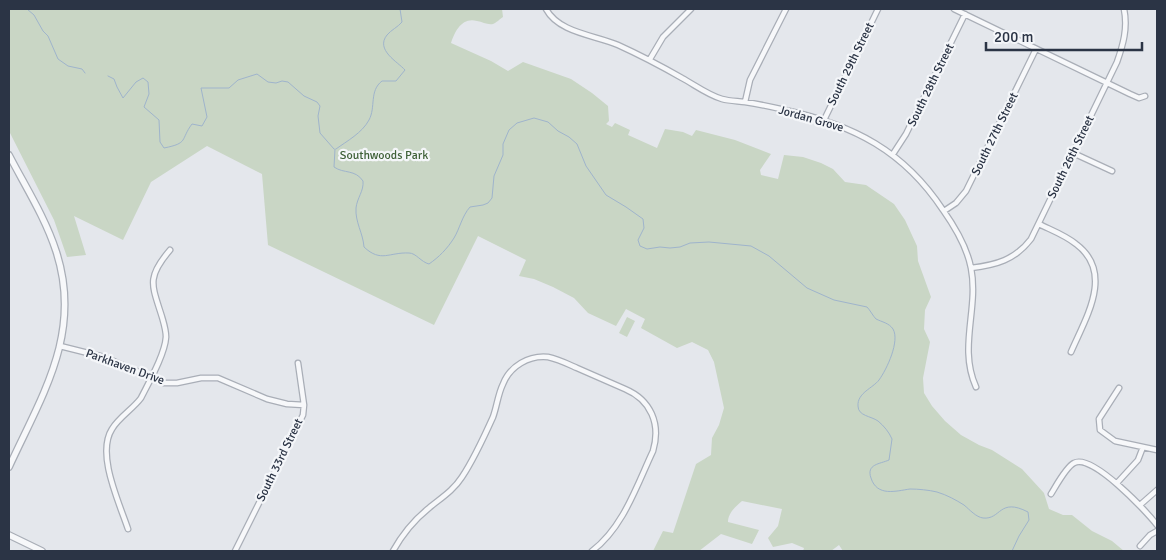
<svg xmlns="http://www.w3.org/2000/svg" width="1166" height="560" viewBox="0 0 1166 560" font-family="Signika,sans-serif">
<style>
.green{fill:#c9d6c5}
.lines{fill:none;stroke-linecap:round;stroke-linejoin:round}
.stream{stroke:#9fb4cc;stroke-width:1}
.minor-casing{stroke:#a9aeb7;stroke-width:7}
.tertiary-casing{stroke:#a9aeb7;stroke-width:8}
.minor{stroke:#f7f8fa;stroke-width:4.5}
.tertiary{stroke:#f7f8fa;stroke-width:5.5}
.labels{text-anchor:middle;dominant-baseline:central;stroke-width:4.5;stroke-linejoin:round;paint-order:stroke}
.street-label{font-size:12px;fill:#2b3445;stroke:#f4f6f9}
.park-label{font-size:12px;fill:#3f6138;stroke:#f4f6f9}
</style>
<rect width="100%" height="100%" fill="#e4e7ec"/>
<path class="green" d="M9 9H502L503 17C500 19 496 23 493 24 487 25 483 22 477 21 462 17 455 31 451 43L491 61 508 71 523 62 571 79 592 93 608 106 609 121 606 124 612 127 615 123 630 130 628 135 657 148 665 129 683 132 692 136 696 130 735 140 771 154 760 170 761 175 778 179 784 155 803 157 821 163 833 169 845 182 866 185 894 204 905 220 917 246 918 261 931 297 925 310 924 329 930 342 923 378 924 393 932 406 945 421 961 435 979 445 992 450 1022 469 1044 493 1049 509 1063 515H1072L1092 531 1112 541 1124 551H843L839 545 831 551H803L804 548 792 543 773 547 768 538 778 526 782 509 742 501C736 506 728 513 728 522L759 530 752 544 721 534 699 551H653L663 531 673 533 696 464 711 455 712 438 719 425 724 408 714 362 708 350 692 342 677 348 641 328 645 319 626 309 616 326 588 313 574 298 553 287 534 279 519 276 526 260 478 236 434 325 268 245 262 174 207 146 151 182 123 240 74 216 86 255 67 257 54 220 9 131Z
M627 317 635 321 627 337 619 333Z"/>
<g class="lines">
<path class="stream" d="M27 9 34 15 43 31 48 36 58 59 68 66 82 69 85 73
M108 76 114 79 117 87 123 98 136 82 143 78 148 82 149 94 144 107 159 120 160 142 164 148C189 143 180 140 192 124L202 126 207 117 201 88H229L238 80 257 74 268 82 276 83 282 81 288 82 304 96 317 102 320 106 318 116 320 133 334 149
M335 149 334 167C344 174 355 169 363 181 364 191 357 198 356 208 355 222 363 233 364 247 381 263 389 252 409 253 416 253 421 262 429 264 439 257 447 249 454 238 460 228 462 216 470 207L483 205 488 203 492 198 494 176 503 155V144L509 130 517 123 534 118 548 122 558 131 569 137 577 144 586 166 606 195 626 207 643 219 644 228 638 240 640 246 647 249 660 247 670 248 680 247 690 243 709 242 751 246 769 256 807 288 834 300 867 307C870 310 873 316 876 319 882 322 889 323 893 329 900 341 887 369 879 380 873 388 857 393 858 406 858 416 871 416 878 421 884 426 889 432 892 439L889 460C880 464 866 464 871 478 877 497 896 491 910 489 918 489 929 490 937 492 947 495 956 500 964 505 970 510 976 517 983 518 1001 520 999 497 1028 512L1029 520 1019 536 1012 551
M336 149C347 141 362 133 369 120 376 107 369 91 382 81H396L405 70C398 62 375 50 387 35 391 30 398 27 402 22L400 9"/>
<g class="minor-casing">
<path id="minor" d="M546 9C559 33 595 35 618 45 640 55 661 66 682 78 695 85 708 95 722 99 729 101 737 101 745 102 758 104 772 107 785 110 854 125 904 151 943 210 955 227 967 247 971 268 979 309 958 347 976 387
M954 9 1130 94 1139 98 1145 96
M650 59 663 37 691 9
M745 102 750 80 786 9
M824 120 878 9
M1073 153 1112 171
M893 154 906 134 965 14
M944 211 956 203 966 191 1036 49
M1039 224C1051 230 1065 235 1076 244 1115 273 1085 319 1071 352
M971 268C996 265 1015 260 1031 239L1117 62C1123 45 1128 28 1124 9
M60 346 104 357 164 383H177L201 378H218L267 399 287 404 304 405
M1119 388 1099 419 1100 430 1115 441 1157 450
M1117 483 1138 460 1143 447
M1051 494C1056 486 1066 467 1074 463 1092 453 1146 511 1157 525
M1140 505 1157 490
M128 529C119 502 96 454 112 429 119 417 133 409 141 398 149 382 165 354 166 337 166 330 164 324 162 317 152 285 146 278 170 250
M1140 546 1150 535 1157 531
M235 551 303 415 304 405 298 363
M393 551C402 535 414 520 429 508 441 498 453 491 462 477 474 459 484 437 493 417 497 406 498 394 503 384 510 366 529 355 548 357 558 359 568 364 577 368 593 375 609 382 625 389 651 400 661 424 653 451 637 485 623 528 592 551"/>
</g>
<g class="tertiary-casing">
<path id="tertiary" d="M9 155C25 186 45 217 56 251 83 333 42 395 9 467
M9 535 42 551"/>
</g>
<use href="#minor" class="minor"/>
<use href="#tertiary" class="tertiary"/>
</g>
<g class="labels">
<g class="street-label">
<text transform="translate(851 64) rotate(-64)">South 29th Street</text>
<text transform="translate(931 85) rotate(-64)">South 28th Street</text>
<text transform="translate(811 119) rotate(16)">Jordan Grove</text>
<text transform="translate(995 134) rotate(-64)">South 27th Street</text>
<text transform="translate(1071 157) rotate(-64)">South 26th Street</text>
<text transform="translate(125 367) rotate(20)">Parkhaven Drive</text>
<text transform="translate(280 460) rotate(-64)">South 33rd Street</text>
</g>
<g class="park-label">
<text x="384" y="155">Southwoods Park</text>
</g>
</g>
<rect width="1166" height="560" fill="none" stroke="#2b3445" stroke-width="20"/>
<path d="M986 42v8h156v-8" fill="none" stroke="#2b3445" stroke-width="2.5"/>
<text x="994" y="42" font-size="15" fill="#2b3445" stroke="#f4f6f9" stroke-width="4" paint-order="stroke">200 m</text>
</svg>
